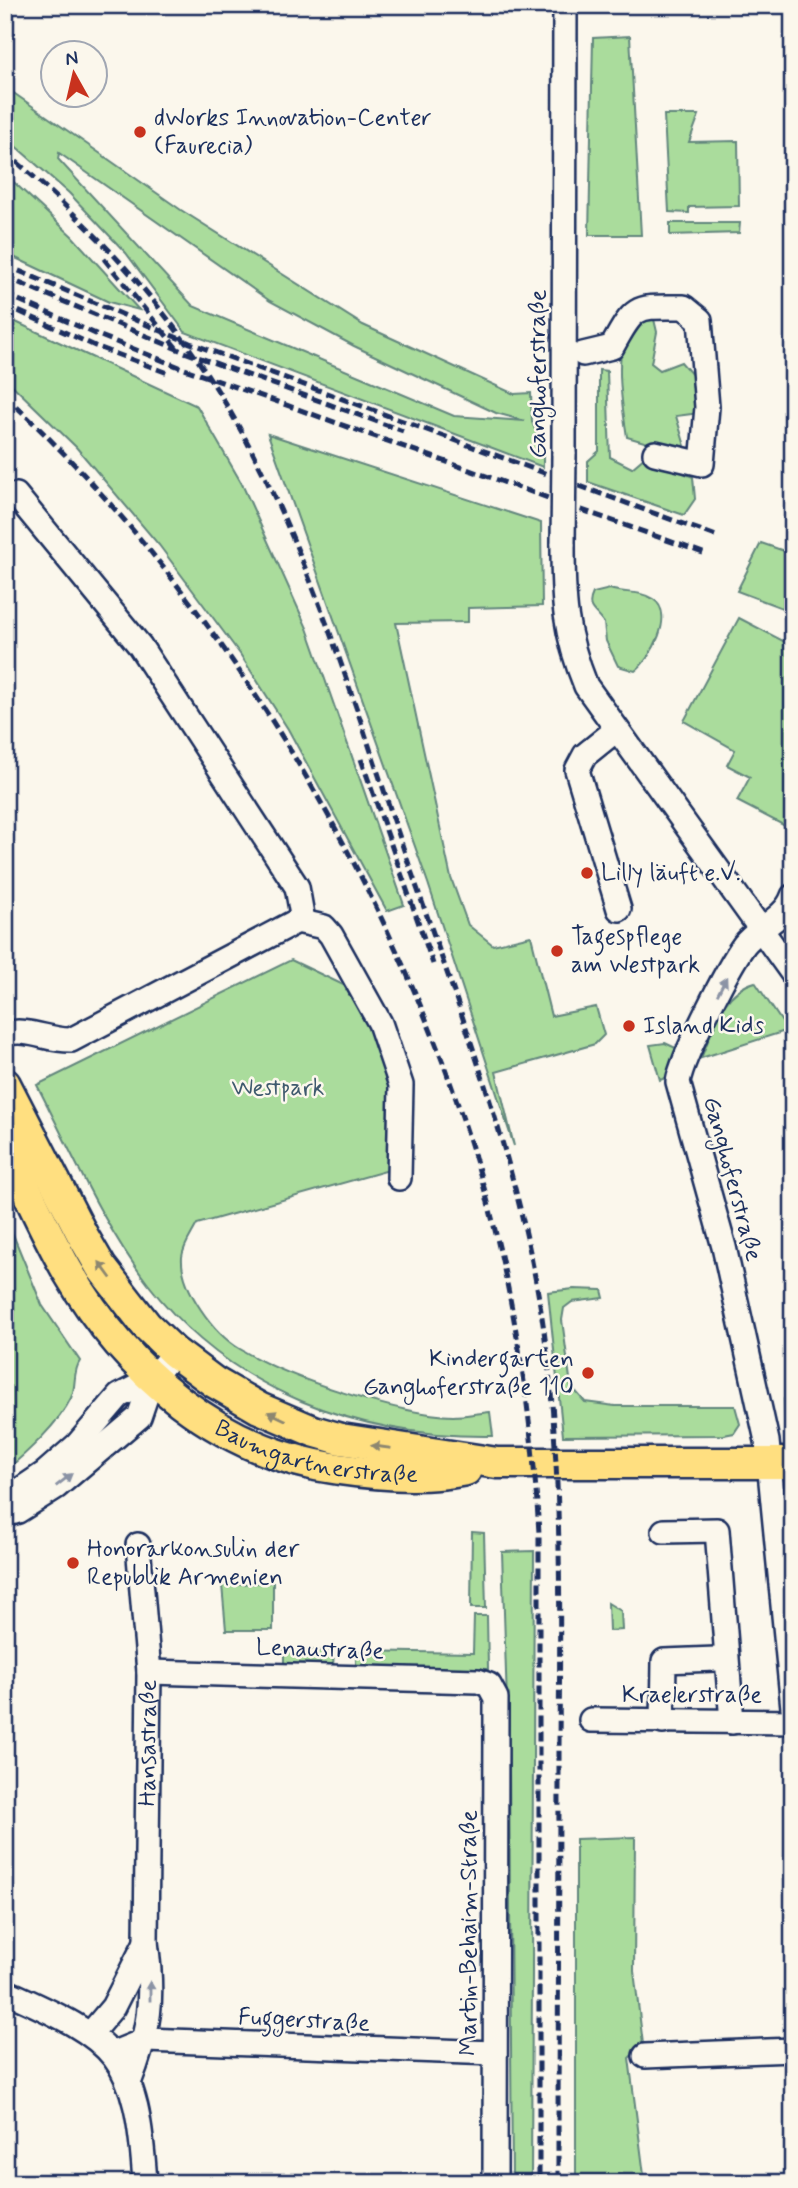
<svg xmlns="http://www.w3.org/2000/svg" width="798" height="2188" viewBox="0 0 798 2188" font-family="Mynerve,sans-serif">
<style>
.green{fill:#aadc9c;stroke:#62867d;stroke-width:2;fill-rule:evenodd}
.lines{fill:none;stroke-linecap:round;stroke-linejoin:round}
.minor-casing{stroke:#1b2f5e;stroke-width:28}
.major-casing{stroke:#1b2f5e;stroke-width:35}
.minor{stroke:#fbf7ec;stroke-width:23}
.major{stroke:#ffdf80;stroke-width:30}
.rail{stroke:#1b2f5e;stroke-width:5;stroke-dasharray:10 5;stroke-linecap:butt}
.minor-bridge-casing{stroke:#1b2f5e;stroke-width:28;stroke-linecap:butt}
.minor-bridge{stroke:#fbf7ec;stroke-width:23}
.oneway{fill:#8b93a5}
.oneway2{fill:#8d876f}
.poi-dot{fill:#c8321e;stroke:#fbf7ec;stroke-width:2.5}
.labels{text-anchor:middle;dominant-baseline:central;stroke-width:5;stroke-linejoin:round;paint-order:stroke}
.poi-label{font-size:24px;fill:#1b2f5e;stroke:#fbf7ec;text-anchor:start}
.street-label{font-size:24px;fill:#1b2f5e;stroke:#fbf7ec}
.park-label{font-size:24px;fill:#3f5a6e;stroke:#fbf7ec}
</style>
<rect width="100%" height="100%" fill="#fbf7ec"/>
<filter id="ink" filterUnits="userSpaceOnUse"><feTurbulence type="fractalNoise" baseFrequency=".0143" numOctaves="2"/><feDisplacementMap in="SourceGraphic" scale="14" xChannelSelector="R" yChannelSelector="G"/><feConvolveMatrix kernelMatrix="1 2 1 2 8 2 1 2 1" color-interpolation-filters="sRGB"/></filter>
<g filter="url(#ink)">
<path class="green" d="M630 36 641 235H589L593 38Z
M5 87 181 210 363 325 514 394 531 393 532 422 543 447V467L185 332 126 253 69 193 5 137ZM59 153 270 301 354 346 496 413 525 421 454 416 193 306 58 159Z
M664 115H699L689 142 738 141 739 206 689 207V213L669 212Z
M5 174 72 236 139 310 109 302 5 253Z
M670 223H740L739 233 670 235Z
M653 315 657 332 651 363 660 370 681 362 700 384 699 413 676 416 685 446 675 451 627 437C623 409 609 339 637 320 641 317 648 316 653 315Z
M5 317 197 406 242 484 307 628 404 905 387 911 288 729 240 654 159 545 76 447 5 378Z
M599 370 607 371 610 457 632 468 645 457 693 477 695 499 684 515 588 482V461L599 451Z
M268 434 541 523 542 606 468 608V622L396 623 451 878 468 925 493 945 531 936 551 1016 596 1007 604 1035 595 1044 496 1072 514 1146 428 883Z
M761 543 793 554V612L737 591Z
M610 589C624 594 639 590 653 599 676 614 651 659 635 671L618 666 606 641 604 623C596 610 585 610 593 593Z
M739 618 793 646V830L737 801 750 777 727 765 735 750 684 721Z
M291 960 354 990 389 1066 394 1092 389 1170 197 1224C192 1234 183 1246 182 1257 180 1288 214 1334 240 1349 286 1377 399 1415 453 1416 465 1416 478 1413 490 1412L493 1436C360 1438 231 1392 148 1284 102 1224 71 1151 37 1085Z
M755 982 786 1028 782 1032 701 1058C714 1028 721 992 755 982Z
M665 1043 680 1050 666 1078 660 1080 650 1045Z
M5 1215 42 1305 80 1361C72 1373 77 1385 71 1398 59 1423 27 1453 5 1471Z
M574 1289 602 1290 604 1298 572 1302 564 1308 562 1320 571 1386 585 1402 615 1406H735L740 1424 734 1433 724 1435 563 1436 548 1292Z
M793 1397V1436L785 1421 784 1399Z
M472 1532 484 1533 486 1608H471Z
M534 1551 531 2183H512L509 1764 502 1552Z
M273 1582V1630H226L222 1585Z
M608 1603 621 1611 622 1630 609 1631Z
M474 1616H487L488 1669 356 1667V1651L473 1653Z
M284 1650 334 1651 333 1667 284 1666Z
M635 1837 634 1971 643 2044 629 2058 645 2183H576V1839Z"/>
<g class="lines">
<g class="minor-casing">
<g id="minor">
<path d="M583 354 612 347C636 303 636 307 684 307L700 320 707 407 702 464 655 453"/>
<path d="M564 455 565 5"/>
<path d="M563 543C563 600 564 632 586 686L793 974"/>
<path d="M616 730 585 755 577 770 619 909"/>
<path d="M793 896C785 919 758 927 744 945 728 967 682 1057 678 1082L724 1247 767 1441 793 1708"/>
<path d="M297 921 324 927 331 935 380 1023 401 1085 399 1178"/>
<path d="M5 1034C27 1027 49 1041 71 1040L297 921 302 915 297 887 140 646 16 495"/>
<path d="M5 1500 45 1473 77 1445 119 1396 152 1379"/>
<path d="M5 1515 18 1511 56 1487 139 1417 152 1379 174 1352"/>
<path d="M664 1531 717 1530 732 1722"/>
<path d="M149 1672 478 1681 489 1685 496 1698 495 2183"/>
<path d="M591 1720 793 1722"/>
<path d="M663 1722 664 1661 716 1659"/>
<path d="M5 1991C118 2041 137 2055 145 2183"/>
<path d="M91 2033 113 2007 146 1942"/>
<path d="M114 2053 146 2040 494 2053"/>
<path d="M645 2056 793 2050"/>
<path id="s1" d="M129 2083C150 2029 154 1999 146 1942L149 1672 138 1545"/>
</g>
</g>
<g class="major-casing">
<g id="major">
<path d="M5 1084 83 1236 101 1267 146 1325 174 1352 214 1382 259 1408 313 1431 341 1439 497 1463H793"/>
<path id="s2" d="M5 1146C26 1187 44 1230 67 1270 126 1372 220 1453 339 1469 379 1475 426 1478 466 1470"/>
</g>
</g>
<use href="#minor" class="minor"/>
<use href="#major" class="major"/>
<path class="rail" d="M5 152C92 225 169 308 227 406 313 553 359 722 415 882 469 1035 528 1192 547 1354 562 1484 560 1615 559 1746 559 1892 558 2037 558 2183
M104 259 179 351
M5 265 190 343 716 536
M5 277 187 353 403 431
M5 294 98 335 182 368 706 554
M5 305 95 346 168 373
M5 396C225 598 407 908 486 1195 516 1306 532 1418 539 1533V2183
M361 759 433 964"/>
<g class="minor-bridge-casing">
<path id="minor-bridge" d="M563 543 564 455"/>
</g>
<use href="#minor-bridge" class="minor-bridge"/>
</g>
<defs><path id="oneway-solid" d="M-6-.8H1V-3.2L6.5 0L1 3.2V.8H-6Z" transform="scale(1.75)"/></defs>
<g class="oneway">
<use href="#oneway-solid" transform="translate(722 986) rotate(-63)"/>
<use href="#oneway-solid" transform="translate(64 1480) rotate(-38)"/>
<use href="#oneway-solid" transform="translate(150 1991) rotate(-90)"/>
</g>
<g class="oneway2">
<use href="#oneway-solid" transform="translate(105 1270) rotate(-126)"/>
<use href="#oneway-solid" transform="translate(277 1416) rotate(-155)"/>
<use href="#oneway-solid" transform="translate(381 1447) rotate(-172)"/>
</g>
</g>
<g class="poi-dot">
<circle cx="140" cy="132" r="7"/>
<circle cx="587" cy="873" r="7"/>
<circle cx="557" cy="951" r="7"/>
<circle cx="629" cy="1026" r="7"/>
<circle cx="588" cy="1373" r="7"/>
<circle cx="73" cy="1563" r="7"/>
</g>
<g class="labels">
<g class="poi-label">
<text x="154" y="118">dWorks Innovation-Center<tspan x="154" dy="28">(Faurecia)</tspan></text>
<text x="601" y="873">Lilly läuft e.V.</text>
<text x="571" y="937">Tagespflege<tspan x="571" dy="28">am Westpark</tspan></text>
<text x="643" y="1026">Island Kids</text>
<text x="574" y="1359" text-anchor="end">Kindergarten<tspan x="574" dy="28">Ganghoferstraße 110</tspan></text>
<text x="87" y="1549">Honorarkonsulin der<tspan x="87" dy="28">Republik Armenien</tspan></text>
</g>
<g class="street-label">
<text transform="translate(538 374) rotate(-90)">Ganghoferstraße</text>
<text transform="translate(732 1179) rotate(75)">Ganghoferstraße</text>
<text stroke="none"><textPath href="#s2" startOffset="462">Baumgartnerstraße</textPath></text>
<text transform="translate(320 1650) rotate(2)">Lenaustraße</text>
<text x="692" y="1695">Kraelerstraße</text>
<text stroke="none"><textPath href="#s1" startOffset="343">Hansastraße</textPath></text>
<text transform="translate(469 1933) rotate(-90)">Martin-Behaim-Straße</text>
<text transform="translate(304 2021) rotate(3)">Fuggerstraße</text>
</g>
<g class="park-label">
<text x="278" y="1088">Westpark</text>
</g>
</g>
<rect width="798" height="2188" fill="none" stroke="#fbf7ec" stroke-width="28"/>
<rect x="14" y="14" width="770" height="2160" fill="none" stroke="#1b2f5e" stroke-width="2.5" filter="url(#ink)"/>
<g transform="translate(74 74) rotate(352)"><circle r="33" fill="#fbf7ec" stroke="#a1a7b3" stroke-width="2"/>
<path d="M0-5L12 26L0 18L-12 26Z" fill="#c8321e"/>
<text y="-10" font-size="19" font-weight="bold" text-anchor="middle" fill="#1b2f5e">N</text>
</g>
</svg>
